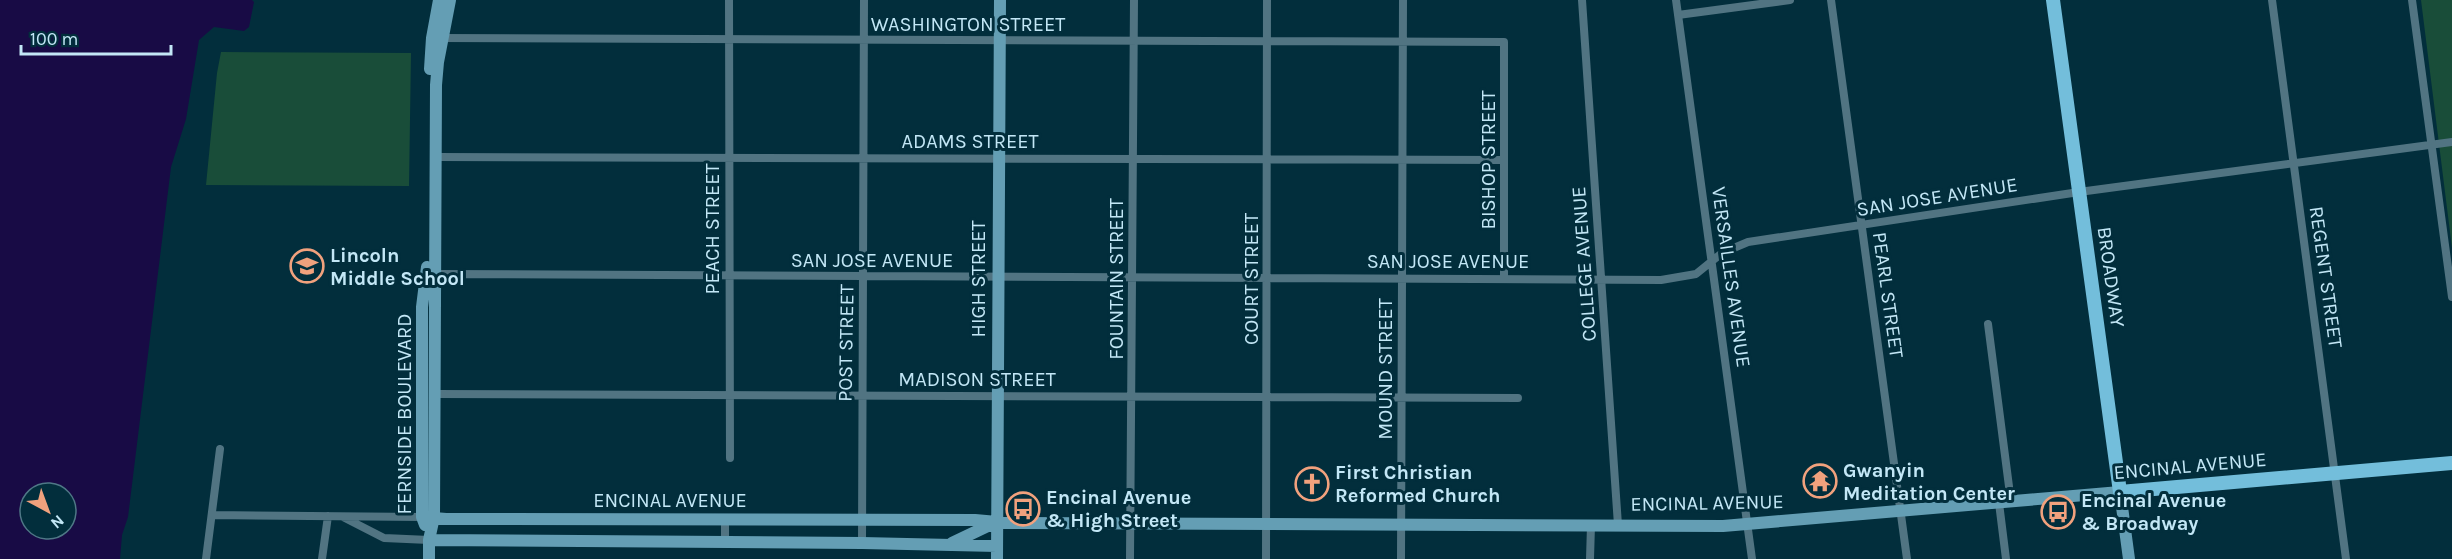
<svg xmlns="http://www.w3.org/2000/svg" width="2452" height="559" viewBox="0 0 2452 559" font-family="Karla,sans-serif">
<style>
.green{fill:#194d39}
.water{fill:#180b45;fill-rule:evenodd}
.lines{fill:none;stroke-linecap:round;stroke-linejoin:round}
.street{stroke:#517482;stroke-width:8}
.secondary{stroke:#649eb4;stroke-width:12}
.primary{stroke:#73bedb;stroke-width:14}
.labels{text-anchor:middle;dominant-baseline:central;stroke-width:6;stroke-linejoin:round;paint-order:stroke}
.street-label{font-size:20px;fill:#c3e7f6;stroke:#022e3c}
.poi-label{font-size:20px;font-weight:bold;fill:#c3e7f6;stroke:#022e3c;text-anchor:start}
</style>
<rect width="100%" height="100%" fill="#022e3c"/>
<path class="green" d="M2421 0H2452V248Z
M221 52 411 53 409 186 206 185 217 73Z"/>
<path class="water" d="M0 0H252L254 2 249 27 244 31 214 27 199 40 186 119 171 167 128 517 122 535 120 559H0ZM30 493H66V529H30Z"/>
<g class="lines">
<path class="street" d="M729 0 730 458
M1582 0 1618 525
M1676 0 1752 559
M1831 0 1907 559
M2272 0 2346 559
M2412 0 2452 297
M1678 15 1790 0
M439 38 1504 42V278
M436 157 1504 160
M431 276 435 274 1661 280 1696 274 1722 253 1748 242 2079 192 2452 142
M1988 324 2011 502
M435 394 1518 398
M1999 503 2006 559
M212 515 422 517
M343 517 384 538 429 540
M725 542V519
M862 543 864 0
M206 559 220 449
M322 559 328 516
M1130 559 1134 0
M1266 559 1267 0
M1401 559 1403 0
M1590 559 1591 525"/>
<path class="secondary" d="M430 69 432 38 439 0
M422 517 446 519 975 520 1008 523 1723 526 2120 492 2129 559
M425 525 422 517V307L427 267
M429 540 862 543 997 546
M952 543 996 522
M429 559V540L434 517 436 85 438 62 450 0
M997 559 1000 0"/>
<path class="primary" d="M2053 0 2120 492 2452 463"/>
</g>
<defs>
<g id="school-ring" transform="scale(1.725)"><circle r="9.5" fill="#022e3c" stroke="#f1a17d" stroke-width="1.5"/><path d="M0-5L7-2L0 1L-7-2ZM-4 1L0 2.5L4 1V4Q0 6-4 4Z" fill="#f1a17d"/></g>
<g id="temple-ring" transform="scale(1.725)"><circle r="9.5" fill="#022e3c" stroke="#f1a17d" stroke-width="1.5"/><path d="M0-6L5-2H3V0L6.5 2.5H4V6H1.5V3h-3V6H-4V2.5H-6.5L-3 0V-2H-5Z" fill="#f1a17d"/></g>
<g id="church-ring" transform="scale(1.725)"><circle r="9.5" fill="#022e3c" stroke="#f1a17d" stroke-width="1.5"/><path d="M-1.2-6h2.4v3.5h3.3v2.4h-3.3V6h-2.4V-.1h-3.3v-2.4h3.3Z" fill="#f1a17d"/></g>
<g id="bus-ring" transform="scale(1.725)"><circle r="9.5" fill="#022e3c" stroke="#f1a17d" stroke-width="1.5"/><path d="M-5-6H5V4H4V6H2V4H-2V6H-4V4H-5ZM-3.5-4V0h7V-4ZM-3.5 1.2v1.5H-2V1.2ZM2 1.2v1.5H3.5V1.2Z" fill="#f1a17d"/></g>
</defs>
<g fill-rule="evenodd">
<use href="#school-ring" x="307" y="266"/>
<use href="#temple-ring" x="1820" y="481"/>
<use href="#church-ring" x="1312" y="484"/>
<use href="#bus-ring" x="1023" y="509"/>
<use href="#bus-ring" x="2058" y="512"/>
</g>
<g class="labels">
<g class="street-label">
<text x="968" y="24">WASHINGTON STREET</text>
<text x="970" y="141">ADAMS STREET</text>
<text transform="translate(1488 160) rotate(-90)">BISHOP STREET</text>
<text transform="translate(1937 197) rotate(-9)">SAN JOSE AVENUE</text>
<text transform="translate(712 229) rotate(-90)">PEACH STREET</text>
<text x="872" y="260">SAN JOSE AVENUE</text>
<text x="1448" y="261">SAN JOSE AVENUE</text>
<text transform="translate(1584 264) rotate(-94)">COLLEGE AVENUE</text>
<text transform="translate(1731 277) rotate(82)">VERSAILLES AVENUE</text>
<text transform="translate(2111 277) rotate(82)">BROADWAY</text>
<text transform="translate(2326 277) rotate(82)">REGENT STREET</text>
<text transform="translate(978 279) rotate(-90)">HIGH STREET</text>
<text transform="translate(1116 279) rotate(-90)">FOUNTAIN STREET</text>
<text transform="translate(1251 279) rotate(-90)">COURT STREET</text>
<text transform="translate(1888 295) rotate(82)">PEARL STREET</text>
<text transform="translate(846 343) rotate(-89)">POST STREET</text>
<text transform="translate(1385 369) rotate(-90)">MOUND STREET</text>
<text x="977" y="379">MADISON STREET</text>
<text transform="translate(404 414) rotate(-90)">FERNSIDE BOULEVARD</text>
<text transform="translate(2190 466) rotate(-5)">ENCINAL AVENUE</text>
<text x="670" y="500">ENCINAL AVENUE</text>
<text transform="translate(1707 503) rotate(-1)">ENCINAL AVENUE</text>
</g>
<g class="poi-label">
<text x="330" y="255">Lincoln<tspan x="330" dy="23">Middle School</tspan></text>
<text x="1843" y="470">Gwanyin<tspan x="1843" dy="23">Meditation Center</tspan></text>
<text x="1335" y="472">First Christian<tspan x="1335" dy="23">Reformed Church</tspan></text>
<text x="1046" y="497">Encinal Avenue<tspan x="1046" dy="23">&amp; High Street</tspan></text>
<text x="2081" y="500">Encinal Avenue<tspan x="2081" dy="23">&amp; Broadway</tspan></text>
</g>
</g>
<g transform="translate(48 511) rotate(139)"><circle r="28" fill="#022e3c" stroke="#4f7886" stroke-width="1.5"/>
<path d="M0-4.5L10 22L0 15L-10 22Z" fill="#f1a17d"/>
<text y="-9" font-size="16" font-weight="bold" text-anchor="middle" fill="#c3e7f6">N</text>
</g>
<path d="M21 45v9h150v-9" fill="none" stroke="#c3e7f6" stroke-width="3"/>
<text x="30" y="45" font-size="18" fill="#c3e7f6" stroke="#022e3c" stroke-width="4.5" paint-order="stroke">100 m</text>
</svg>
